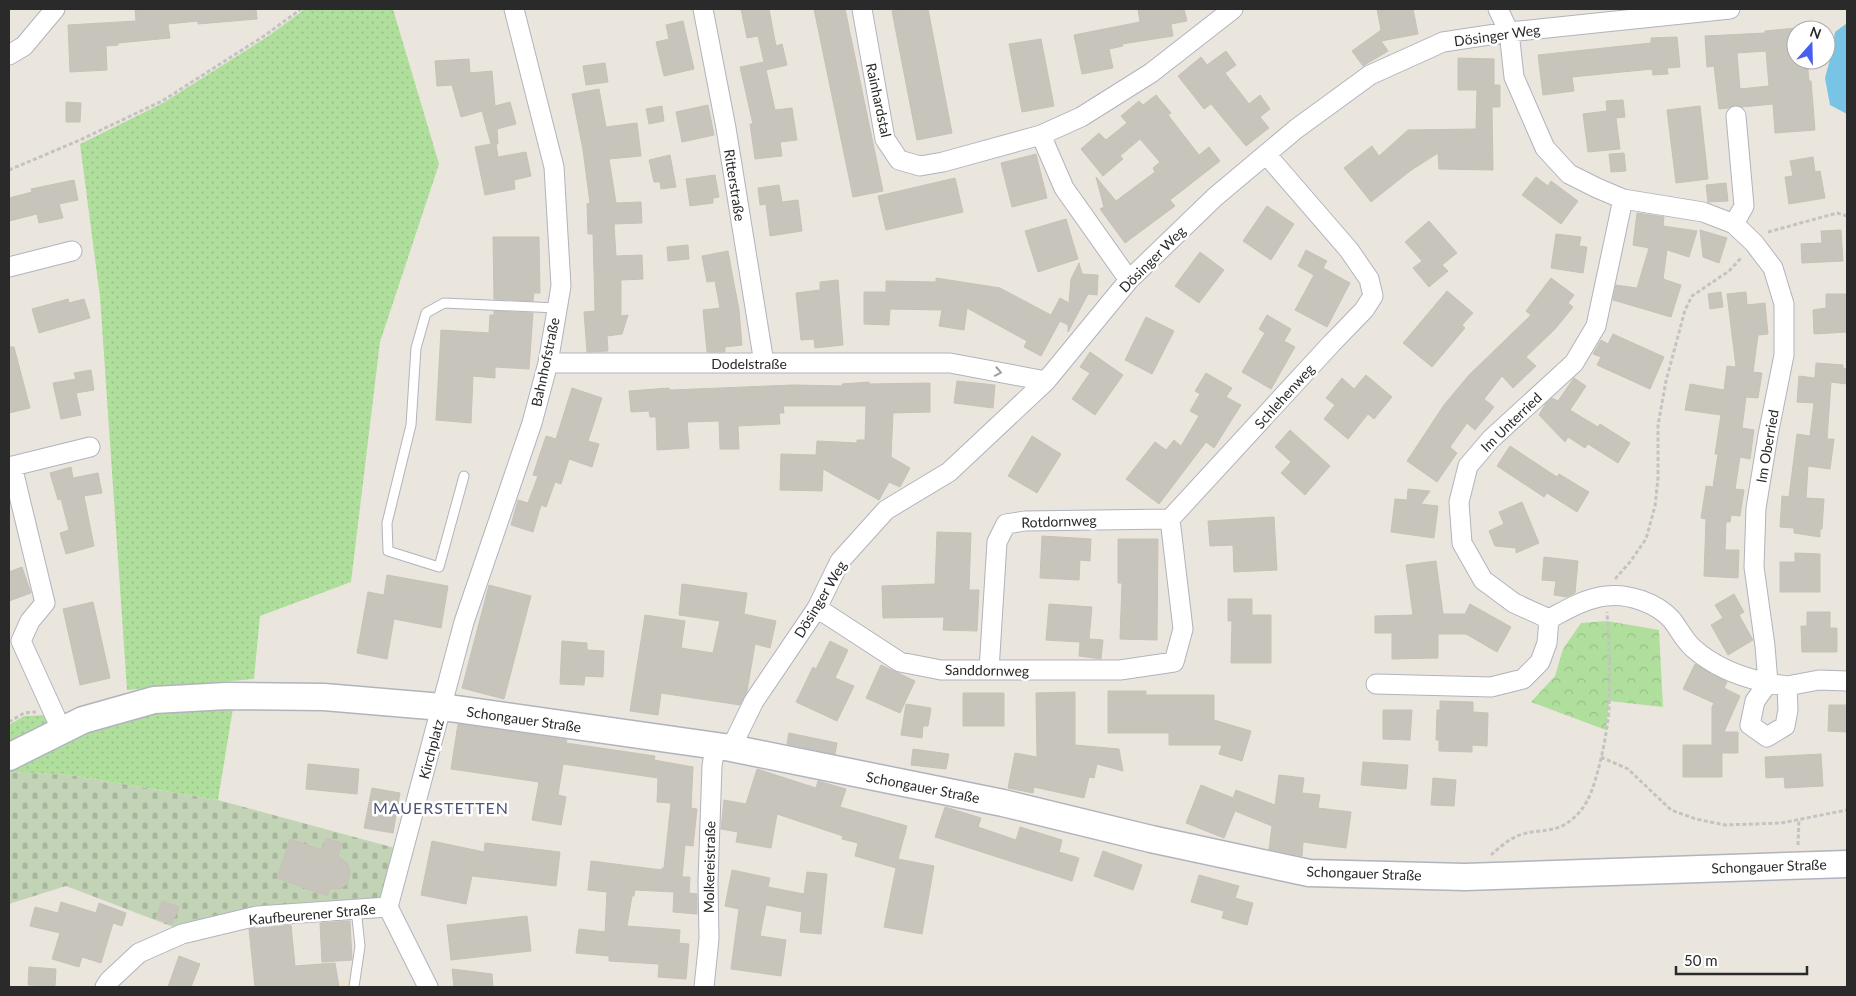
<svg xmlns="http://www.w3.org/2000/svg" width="1856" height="996" viewBox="0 0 1856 996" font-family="Lato,sans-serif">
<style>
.education{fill:#ece4ce}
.grass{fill:url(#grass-dots)}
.cemetery{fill:url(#cemetery-stones)}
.park{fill:url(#park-crowns)}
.water{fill:#77c4e7}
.building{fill:#c7c4bc;stroke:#c7c2b7;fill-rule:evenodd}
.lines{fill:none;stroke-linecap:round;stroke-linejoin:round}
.lane-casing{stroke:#b1b3bd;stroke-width:11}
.street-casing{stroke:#b1b3bd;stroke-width:21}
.secondary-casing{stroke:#b1b3bd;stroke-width:29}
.path{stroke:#c3c3c3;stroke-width:3;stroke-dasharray:4 2.5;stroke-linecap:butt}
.lane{stroke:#fff;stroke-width:9}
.street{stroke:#fff;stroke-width:19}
.secondary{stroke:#fff;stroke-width:26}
.oneway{stroke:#9f9f9f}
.labels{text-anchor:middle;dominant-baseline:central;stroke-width:5;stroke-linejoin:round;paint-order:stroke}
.street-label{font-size:14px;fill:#2a2a2a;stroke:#fff}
.quarter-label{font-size:16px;letter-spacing:1px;fill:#4e5378;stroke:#fff}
</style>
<defs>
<pattern id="grass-dots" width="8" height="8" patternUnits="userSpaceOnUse" patternTransform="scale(1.25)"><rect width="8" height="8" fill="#b0df9d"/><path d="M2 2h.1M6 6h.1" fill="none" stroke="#98c087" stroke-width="1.8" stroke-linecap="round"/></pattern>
<pattern id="cemetery-stones" width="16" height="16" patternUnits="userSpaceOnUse" patternTransform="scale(1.25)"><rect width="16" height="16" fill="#c3d4b6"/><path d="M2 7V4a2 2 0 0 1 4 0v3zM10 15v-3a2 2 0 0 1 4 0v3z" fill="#a8b69d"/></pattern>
<pattern id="park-crowns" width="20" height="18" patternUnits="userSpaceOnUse" patternTransform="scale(1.25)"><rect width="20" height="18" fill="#b0df9d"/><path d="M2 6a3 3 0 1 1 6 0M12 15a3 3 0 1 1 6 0" fill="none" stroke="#98c087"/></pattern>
</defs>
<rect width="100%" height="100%" fill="#ebe6dd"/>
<path class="education" d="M359 978 357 987H285L311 984Z"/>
<path class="grass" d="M305 9H393L439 164 380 342 351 582 260 616 254 679 127 690 100 297 80 144 163 103 267 37Z
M234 702 218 800 69 775 9 772V766L87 727 155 708Z
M49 715 52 726 9 749V725L24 716Z"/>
<path class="cemetery" d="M9 772 69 775 218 800 395 848 380 904 176 928 66 886 9 904Z"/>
<path class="park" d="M1607 621 1659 630 1663 707 1609 701 1606 730 1531 702 1555 676 1563 649 1581 623Z"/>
<path class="water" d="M1847 23V114L1830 105 1825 78 1832 52 1835 32Z"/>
<path class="building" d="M135 9H256L257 19 198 24V21L168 24 170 38 118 43V45L106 46 107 70 70 72 68 25 136 21Z
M741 9H769L776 46 782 44 787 65 766 70 775 110 792 108 797 140 780 142 782 156 755 159 750 124H753L740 67 764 62 758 36 747 38Z
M814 9H845L883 191 853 197Z
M905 9H928L952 133 917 140 892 11Z
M1138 9H1184L1187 21 1171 24 1173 36 1122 44 1123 46 1109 49 1113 68 1082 74 1074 35 1140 22Z
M1377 9H1413L1418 34 1381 41 1388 51 1363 66 1352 51 1381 30Z
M683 21 694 69 664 76 656 42 669 39 666 25Z
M1796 28V60H1807L1809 81H1811L1815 130 1775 133 1773 104 1742 107 1735 105 1728 108 1719 109 1714 66 1707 67 1705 36 1765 33V31ZM1766 51 1769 86 1740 89 1737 53Z
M1677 37 1680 67 1667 68 1668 74 1653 75 1652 69 1572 77 1574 91 1543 95 1538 55 1651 43V38Z
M1041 39 1054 106 1022 112 1009 44Z
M1226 51 1236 65 1225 73 1249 104 1260 95 1270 109 1260 117 1269 128 1246 146 1211 104 1204 109 1178 76 1201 57 1207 65Z
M1458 58 1494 59V85H1500V107H1492L1493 170 1439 169 1438 153 1410 171 1371 202 1344 168 1372 146 1379 156 1408 130 1476 129 1477 90H1458Z
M469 59 470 73 492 71 495 106 510 102 516 124 497 129 498 144H496L498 157 526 152 531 176 514 180 515 189 485 195 475 147 491 144 482 111 461 117 452 85 437 86 435 61Z
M605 63 608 82 586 85 583 66Z
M599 89 606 127 637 123 641 156 609 159 616 203 641 202 642 223 614 224 616 256 642 255 643 279 621 280V316L628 315 622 334 607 336 608 351 587 352 584 312 595 311 593 234H588L587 204 590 203 583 150 572 94Z
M1156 95 1171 113 1168 115 1199 155 1209 147 1220 161 1170 200 1175 206 1125 243 1100 209 1104 207 1096 177 1116 201 1155 172 1153 168 1160 162 1140 139 1120 156 1123 159 1103 176 1081 149 1099 133 1106 140 1127 123 1121 116 1139 101 1143 105Z
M1623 100 1625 117 1616 118 1620 149 1588 152 1583 114 1607 111 1606 101Z
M66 102 81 103 80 122H66Z
M708 105 714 135 682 142 676 112Z
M662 106 664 121 649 124 646 109Z
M1700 106 1708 179 1676 183 1667 110Z
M1624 153 1626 171 1611 172 1609 154Z
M1036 154 1047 198 1012 207 1001 163Z
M670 155 676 187 661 189 660 182H654L649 160Z
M1813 157 1815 172 1820 171 1825 198 1789 204 1785 177 1793 176 1790 161Z
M715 175 719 197 713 198V203L690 206 686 179Z
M1536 177 1548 186 1551 181 1578 201 1561 224 1522 195Z
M955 178 963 212 886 230 878 196Z
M74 180 78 200 59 204 63 218 39 223 37 214 9 221V198L32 192 31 189Z
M1726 183 1728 201 1708 202 1706 185Z
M779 185 782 202 798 200 802 231 770 236 766 204 760 205 758 188Z
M1267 206 1294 224 1271 260 1243 241Z
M1637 213 1664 217 1663 226 1697 231 1689 257 1667 250 1663 279 1681 285 1671 317 1613 300 1616 285 1637 288 1649 248 1633 245Z
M1066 219 1078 259 1038 272 1025 231Z
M1429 221 1457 253 1442 265 1448 271 1429 287 1413 268 1422 261 1405 242Z
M1700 230 1727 238 1719 263 1703 257Z
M1841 230 1843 261 1802 263 1801 244 1822 243 1821 231Z
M1556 234 1581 237 1579 246 1587 247 1583 273 1551 268Z
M493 237H539L540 293H534L533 301 494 299Z
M688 245 689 259 668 261 667 247Z
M1306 250 1327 261 1323 268 1350 283 1327 327 1295 310 1314 275 1298 266Z
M728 251 739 310 742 345 725 347V352H707L703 310 720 308 715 281 707 282 702 256Z
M1200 252 1224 270 1199 303 1175 286Z
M1079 263 1082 274 1098 275 1097 295 1088 294 1068 332V325L1060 321 1041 356 1024 347 1027 341 967 308 964 330 939 326 942 310 890 309 889 325 864 324V292H886V281L936 282V278L1000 288 1051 315 1060 298 1069 303 1071 279Z
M1551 278 1574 295 1568 303 1573 307 1556 328 1526 357 1536 366 1513 388 1502 376 1484 399 1494 407 1475 430 1467 423 1450 447 1457 453 1437 482 1407 461 1444 405 1469 375 1531 315 1526 311Z
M838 280 843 345 815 348 814 339 801 340 796 293 820 290V282Z
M1447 291 1473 313 1462 325 1465 328 1432 367 1403 343Z
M1721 292 1723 307 1710 309 1708 294Z
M1746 292 1747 305 1765 303 1768 334 1758 335 1753 372 1762 373 1758 398 1746 397 1742 428 1754 430 1750 459 1740 457 1735 489 1744 490 1740 516 1731 515 1730 522H1726L1725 550H1739L1738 578 1704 576 1706 519 1701 518 1706 486 1713 487 1718 454H1715L1721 415 1685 410 1690 384 1724 390 1727 366 1736 367 1727 294Z
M1826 294H1847V332L1814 334 1813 310 1826 308Z
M68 299 69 303 84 299 90 318 39 333 32 309Z
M494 311 533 313 529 369 495 367V378L473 376 471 423 436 420 441 330 489 333 490 315H494Z
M1267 315 1291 329 1284 341 1295 347 1271 389 1242 372 1265 333 1259 329Z
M1146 317 1174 331 1152 374 1125 360Z
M1613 334 1664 357 1650 389 1597 365 1601 357 1593 354 1601 340 1608 344Z
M9 347H14L30 408 9 413Z
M1090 352 1123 375 1095 415 1072 399 1090 373 1080 367Z
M1816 363 1843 365V368L1847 369V384L1831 382 1827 439H1834L1830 469 1808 466 1806 498 1824 499 1822 529H1820V537L1794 533V528L1780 527 1782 496 1789 497 1797 434 1810 436 1814 403 1797 402 1799 376 1815 378Z
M91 370 94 390 76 393 81 415 61 419 53 383 76 379 74 373Z
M1206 373 1232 388 1226 397 1241 405 1214 448 1206 442 1159 504 1126 479 1155 442 1166 450 1174 440 1181 446 1199 416 1190 411 1200 394 1195 391Z
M1366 375 1392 397 1374 419 1368 414 1348 439 1324 419 1335 405 1326 398 1342 378 1354 389Z
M1574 378 1586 386 1570 410 1598 427 1600 424 1630 443 1618 463 1588 444 1585 448 1568 437 1565 442 1539 415 1546 403 1552 398 1558 401Z
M957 381 995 385 993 408 954 403Z
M869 382V384L930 383V412L893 413 891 457 910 468 900 487 889 482 879 500 823 469 822 491 780 490 781 454 816 455 817 441 857 443V440H865L866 406H783L784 413H779L780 424 738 426 739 449H720L719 421 687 422 689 448 657 450 656 417H650L649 411 631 412 629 391 669 388 670 390 793 385 842 386V384Z
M572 388 602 398 588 441 599 444 592 467 569 459 561 484 555 482 546 507 541 505 533 532 511 525 518 500 528 503 538 476 533 475 546 436 556 439Z
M1290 430 1330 466 1305 495 1281 473 1291 462 1275 447Z
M1032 436 1061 454 1037 493 1008 476Z
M1510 446 1557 477 1559 474 1589 492 1577 512 1547 493 1544 497 1497 466Z
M71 467 73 478 98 473 102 493 84 496 94 546 66 554 60 533 69 530 61 499 58 500 50 473Z
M1408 489 1430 491 1421 504 1438 506 1434 538 1391 532 1395 499 1407 500Z
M1522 502 1539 543 1516 553V548L1495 546 1489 531 1504 524 1499 512Z
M1274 517 1277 570 1234 572 1233 545 1210 546 1208 521Z
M937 532 971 533 969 590H979L977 631 943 630 944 617 883 618 882 586 935 584Z
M1042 536 1091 539 1090 561 1080 560 1079 580 1040 578Z
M1118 539H1158L1157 640 1120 639 1122 583H1118Z
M1795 553 1820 554V592H1780V562H1795Z
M1544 557 1578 561 1575 593 1567 597 1554 595 1556 581 1542 580Z
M1436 561 1443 614H1465L1470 604 1511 627 1497 652 1466 634H1438V658L1392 659V633H1375V616L1413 615 1406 565Z
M22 567 31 593 9 601V572Z
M387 575 448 586 441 628 394 619 387 659 357 653 368 592 384 595Z
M682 584 747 593 744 614 776 621 770 648 755 644 747 691 740 705 661 693 658 715 630 711 645 615 685 621 681 648 713 653 720 621 679 615Z
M489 585 531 596 504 699 462 688Z
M1734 594 1744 612 1739 615 1753 640 1728 655 1711 625 1723 618 1715 605Z
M1228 599H1252V615H1271V663H1231L1232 621H1228Z
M93 602 110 678 80 685 63 609Z
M1049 604 1092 607 1089 639 1103 640 1101 659 1079 656 1080 642 1046 640Z
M1807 612H1830V628H1837V652H1802L1801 626H1807Z
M562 641 587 643V650L604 651 603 677 585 676 584 685 560 684Z
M830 641 848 650 835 678 854 686 837 721 796 702 813 667 816 669Z
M1695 664 1727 682 1724 688 1740 696 1724 732H1738V753H1722V777H1683V745H1712V707L1714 703 1683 689Z
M881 665 915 681 900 713 866 698Z
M1108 691H1146V695H1214V720L1251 731 1242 761 1219 754 1222 745H1169V733H1108Z
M1075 692V745L1119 749 1123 771 1097 764 1094 778 1089 777 1084 798 1034 787 1033 793 1008 788 1015 753 1037 757 1036 693Z
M963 693H1004V726H963Z
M1440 701 1473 702V712L1488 713 1487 746 1472 745V752L1439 751V740H1436L1437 710H1440Z
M906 704 931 708 928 726H923L922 738 901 735Z
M1829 705H1847V732L1828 731Z
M1383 710H1412L1410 740 1383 739Z
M458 724 567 740 566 743 655 756 654 760 693 767 691 808 697 809 693 846 685 845 682 877H690L689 893 697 894V914L673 912 674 892 635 890 634 896H632L627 926 680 930 679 943 689 944 686 979 658 977 659 964 609 961V956L576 953 579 929 605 932 607 892 588 890 591 861 662 870V868H664L671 803 657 802 658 778 563 764 558 795 566 797 561 825 532 820 539 782 451 769Z
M789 733 837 743 835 754 787 744Z
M913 749 949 754 946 769 911 765Z
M1821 754 1823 786 1785 788 1784 777 1766 778 1765 757Z
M1363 762 1408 765 1406 789 1361 785Z
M308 764 359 769 357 794 306 789Z
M757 769 816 788 818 781 846 789 840 807 907 826 898 859 934 866 922 934 884 927 896 868 855 856 858 843 842 839 843 836 777 814 771 848 736 842 738 832 721 829 724 800 746 804Z
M1279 775 1304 778 1302 793 1320 795 1318 808 1351 812 1346 848 1303 842 1302 856 1269 849 1272 826 1235 811 1224 838 1186 823 1201 785 1233 798 1236 790 1275 805Z
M1433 778 1456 780 1454 806 1431 805Z
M372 788 400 793 393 833 364 828Z
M945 807 981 818 978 827 1016 840 1020 827 1062 840 1059 852 1079 858 1072 881 935 837Z
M326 838 342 843 338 856 348 864 350 873 347 884 340 889 330 888 327 896 277 878 290 839 322 850Z
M432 841 484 852 485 843 560 852 556 886 472 876 466 904 421 895Z
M1103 851 1142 865 1133 890 1094 876Z
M732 870 770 878 768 887 804 894 807 872 827 874 821 934 800 932 802 912 766 905 760 936 786 940 781 976 731 969 739 909 725 906Z
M1199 875 1239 886 1235 898 1253 903 1247 925 1222 918 1224 911 1191 902Z
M162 901 179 907 172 924 156 918Z
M61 902 96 913 99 903 126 913 122 926 113 923 101 963 82 957 79 967 52 959 60 933 30 926 35 907 58 913Z
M527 916 531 951 451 960 447 925Z
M350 921 352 960 322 962 320 923Z
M291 925 295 966 335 963 339 987H255L249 929Z
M179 956 200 964 191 987H168Z
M29 967 56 969 55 986 28 985Z
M452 969 492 974 493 987H454Z"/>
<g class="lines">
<g class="lane-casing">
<path id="lane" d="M464 476 439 567 388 551 387 523 411 425 416 348 426 313 444 303 557 308
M354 987 360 946 356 909"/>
</g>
<g class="street-casing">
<path id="street" d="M703 9 726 128 764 363
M862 9 885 139 899 160 920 166 943 162 1041 135 1081 117 1151 73 1233 9
M1498 9 1509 32 1514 77 1545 148 1569 174 1597 188 1623 199 1703 212 1734 224
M9 55 24 46 55 9
M1736 116 1744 206 1734 224 1754 243 1773 268 1784 304V355L1768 435 1756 508 1754 567 1765 646 1768 683 1787 686 1819 680 1847 681
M1041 135 1064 188 1129 280
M9 267 72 251
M548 363H950L1046 381
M12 466 45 603 30 621 21 641 61 729
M9 467 90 447
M817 608 900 662 941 670H1120L1174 662 1183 629 1170 519 1332 343 1364 310 1373 296 1369 279 1349 250 1266 154
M1549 619 1514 603 1483 580 1462 543 1459 502 1468 466 1491 439 1574 363 1596 326 1623 199
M989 670 997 542 1006 524 1025 521 1170 519
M1376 684 1491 687 1523 679 1540 662 1547 643 1549 619C1566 610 1586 598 1606 596 1628 593 1657 603 1672 620 1679 629 1684 640 1693 648 1714 667 1740 677 1768 683L1755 701 1750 725 1767 737 1785 726 1788 710 1787 686
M731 748 754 701 817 608 840 561 886 510 949 472 1046 381 1129 280 1215 197 1296 129 1370 75 1443 42 1509 32 1730 9
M388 907 464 622 532 423 548 363 561 286 554 167 514 9
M388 907 428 987
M105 987 109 981 139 953 182 934 257 916 388 907
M704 987 709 939 708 881 712 766 715 747"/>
</g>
<g class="secondary-casing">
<path id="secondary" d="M9 757 83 720 154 700 227 696 324 697 442 707 731 748 1003 803 1151 839 1309 873 1465 877 1847 864"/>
</g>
<path class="path" d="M9 170 80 140 162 101 264 36 301 9
M1768 232 1837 213 1847 216
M1615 579 1630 562 1646 539 1655 506 1658 478V425L1666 381 1685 310 1692 296 1729 271 1742 257
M9 722 24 713 36 712
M1601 757 1628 769 1671 810 1696 819 1725 825 1781 823 1847 810
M1798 845 1799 819
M1491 855C1500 847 1511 837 1523 834 1536 830 1551 832 1564 825 1574 819 1582 811 1587 801 1598 781 1608 730 1609 708 1610 676 1609 644 1607 612"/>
<use href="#lane" class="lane"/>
<use href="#street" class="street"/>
<use href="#secondary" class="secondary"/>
</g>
<defs><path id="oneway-chevron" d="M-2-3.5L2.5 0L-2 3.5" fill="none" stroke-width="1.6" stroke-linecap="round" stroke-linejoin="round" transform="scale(1.25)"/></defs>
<use class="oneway" href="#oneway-chevron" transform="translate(998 372) rotate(11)"/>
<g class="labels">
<g class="street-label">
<text transform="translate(1497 35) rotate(-8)">Dösinger Weg</text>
<text transform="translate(879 100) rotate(78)">Rainhardstal</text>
<text transform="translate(735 185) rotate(81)">Ritterstraße</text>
<text transform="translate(1152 259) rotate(-45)">Dösinger Weg</text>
<text transform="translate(545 362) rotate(-78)">Bahnhofstraße</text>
<text x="749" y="363">Dodelstraße</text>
<text transform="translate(1284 396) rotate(-48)">Schlehenweg</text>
<text transform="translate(1511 422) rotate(-44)">Im Unterried</text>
<text transform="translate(1767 446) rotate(-80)">Im Oberried</text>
<text transform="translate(1059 521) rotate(-2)">Rotdornweg</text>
<text transform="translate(820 599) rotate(-59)">Dösinger Weg</text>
<text transform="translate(987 670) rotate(1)">Sanddornweg</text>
<text transform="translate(524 719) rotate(8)">Schongauer Straße</text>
<text transform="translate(431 749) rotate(-75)">Kirchplatz</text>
<text transform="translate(923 787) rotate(11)">Schongauer Straße</text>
<text transform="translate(1769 866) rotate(-2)">Schongauer Straße</text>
<text transform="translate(709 867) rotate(-89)">Molkereistraße</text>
<text transform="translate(1364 873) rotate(2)">Schongauer Straße</text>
<text transform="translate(312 914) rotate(-5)">Kaufbeurener Straße</text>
</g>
<g class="quarter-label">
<text x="441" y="807">MAUERSTETTEN</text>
</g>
</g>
<rect width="1856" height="996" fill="none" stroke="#2a2a2a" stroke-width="20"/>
<g transform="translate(1811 45) rotate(20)"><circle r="24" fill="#ffffff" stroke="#aaaaaa"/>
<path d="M0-4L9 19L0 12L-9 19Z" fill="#475fee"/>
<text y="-8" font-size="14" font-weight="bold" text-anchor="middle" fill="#2a2a2a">N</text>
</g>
<path d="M1676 966v8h131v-8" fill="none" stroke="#2a2a2a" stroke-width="2.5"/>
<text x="1684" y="966" font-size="15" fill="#2a2a2a" stroke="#ffffff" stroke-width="4" paint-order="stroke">50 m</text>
</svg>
